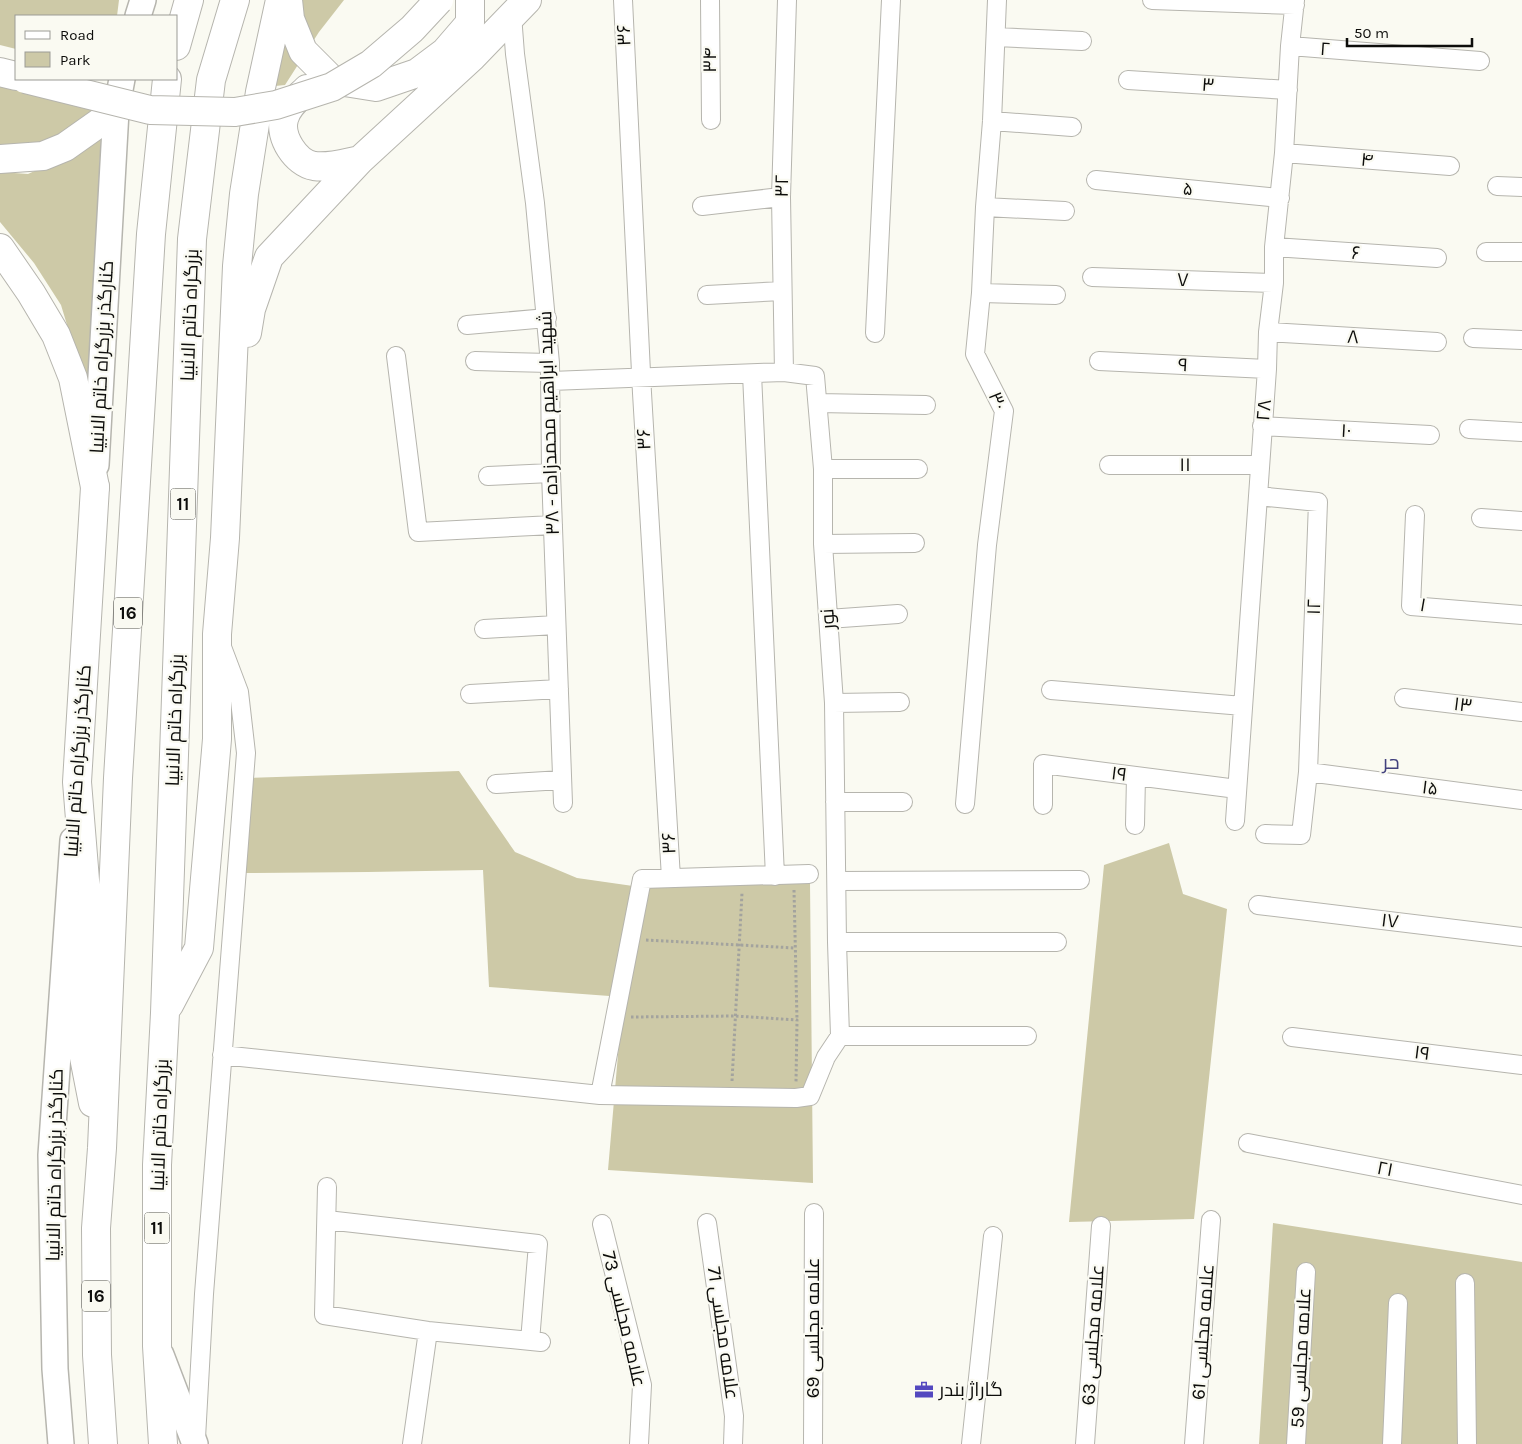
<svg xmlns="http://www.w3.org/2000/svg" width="1522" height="1444" viewBox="0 0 1522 1444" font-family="Karla,Cairo,sans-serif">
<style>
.green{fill:#cdc9a7}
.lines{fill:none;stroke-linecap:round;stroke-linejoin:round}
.minor-casing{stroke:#b6b5ae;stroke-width:20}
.secondary-casing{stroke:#b6b5ae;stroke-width:28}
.trunk-casing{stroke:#b6b5ae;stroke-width:30}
.motorway-casing{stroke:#b6b5ae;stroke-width:30}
.path{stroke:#a3a39e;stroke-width:3;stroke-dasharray:2.5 2.5;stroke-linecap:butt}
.minor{stroke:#fff;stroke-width:18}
.secondary{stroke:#fff;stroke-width:25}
.trunk{stroke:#fff;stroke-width:28}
.motorway{stroke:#fff;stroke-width:28}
.motorway-bridge-casing{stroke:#b6b5ae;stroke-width:30;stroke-linecap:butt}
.motorway-bridge{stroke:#fff;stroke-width:28}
.labels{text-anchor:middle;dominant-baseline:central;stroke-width:4.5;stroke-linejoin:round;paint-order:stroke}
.shield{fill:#fafaf2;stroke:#545450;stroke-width:1}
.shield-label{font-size:18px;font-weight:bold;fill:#0d0d0b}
.street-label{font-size:19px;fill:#0d0d0b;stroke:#fafaf2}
.poi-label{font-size:19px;fill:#0d0d0b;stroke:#fafaf2;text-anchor:start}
.neighbourhood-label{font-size:20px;fill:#42417e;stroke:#fafaf2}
</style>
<rect width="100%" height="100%" fill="#fafaf2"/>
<path class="green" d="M0 0H119L117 16H16V49L0 45Z
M292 0H344L319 32 285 85 275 86Z
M0 85 98 108 52 141 0 150Z
M101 137 88 394 61 305 34 263 0 222V172L28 174 79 151Z
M459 771 515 852 577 878 633 886 810 883 813 1183 608 1170 623 997 489 987 483 870 368 872 240 873 246 778Z
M1169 843 1183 894 1227 909 1194 1219 1069 1222 1104 865Z
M1273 1223 1522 1262V1444H1259Z"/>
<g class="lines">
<g class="minor-casing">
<path id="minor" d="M623 0 642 393 671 878
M710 0 711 120
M1152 0 1295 5
M512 15 515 54 535 203 550 363 551 473 563 803
M996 37 1082 41
M1290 46 1480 61
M1128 80 1288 90
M992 121 1072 127
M1284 153 1450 166
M1096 180 1280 198
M1497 186 1522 187
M702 206 781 197
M985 207 1065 211
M1274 247 1437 258
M1486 252H1522
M1092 277 1274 283
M981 293 1056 295
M707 295 782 291
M467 325 547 318
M1268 332 1437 342
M875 333 891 0
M1473 338 1522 340
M396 356 418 532 553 525
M475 361 550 363
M1099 361 1267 369
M784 372 781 197 787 0
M752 374 775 876
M551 381 784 372 815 376 823 469V544L834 703 837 942 840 1036
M818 403 926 405
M1262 426 1430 435
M1469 429 1522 432
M1109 465H1260
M823 469H918
M488 476 551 473
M1258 496 1318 502 1308 772 1301 835 1265 834
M1415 515 1411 606 1522 615
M1481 518 1522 521
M823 544 915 543
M828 619 898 614
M484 629 556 625
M1051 690 1243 706
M470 694 559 689
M1404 698 1522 712
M834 703 900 702
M1308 772 1522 800
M496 784 562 780
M835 802H903
M965 804 987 545 1004 411 975 354 981 293 985 207 992 121 997 0
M1043 805V764L1237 789
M1235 821 1267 369 1268 332 1274 283V247L1284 153 1290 46 1295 0
M1135 825 1136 776
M837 881 1080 880
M1258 905 1522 937
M837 942H1057
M840 1036H1027
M1292 1037 1522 1065
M222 1055 600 1095 642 879 809 874
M600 1095 796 1098 810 1096 826 1057 840 1036
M1248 1143 1522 1195
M327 1187 324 1315 428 1331 541 1342
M327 1220 538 1244 530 1341
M707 1223 734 1416 733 1444
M602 1224 642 1385 639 1444
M1465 1283 1467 1444
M196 1438 204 1294 246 753 239 692 222 647
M412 1444 428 1331
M813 1444 814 1213
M971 1444 993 1236
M1085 1444 1101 1226
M1194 1444 1211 1220
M1296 1444 1306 1272
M1392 1444 1398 1303"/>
</g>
<g class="secondary-casing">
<path id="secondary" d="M138 16 143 0
M96 465 116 111 122 79
M161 1355 195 1444
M61 1444 55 1369 51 1155 73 840"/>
</g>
<g class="trunk-casing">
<path id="trunk" d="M288 0 290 19 303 51 332 80 376 87 417 73 445 52 470 23V0
M176 46 189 0
M307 89C298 98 287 106 284 119 279 137 296 163 314 166 330 168 345 163 360 160
M0 159 43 156 65 147 116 111
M247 333 251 309 269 257 360 160 471 58 527 0
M169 1005 199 948 217 739V634L225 538 237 266 244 194 260 92 280 0
M93 1103 83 1052 88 917 77 782 95 487
M103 1444 97 1355 96 1228 102 1148 118 778 151 234 167 79
M163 1444 157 1346V1165L165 1013 192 239 211 80 235 0"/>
</g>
<g class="motorway-casing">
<path id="motorway" d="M0 72 16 76
M0 248 31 293 56 335 73 378 95 487"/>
</g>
<path class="path" d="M794 890 797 1020
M646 940 795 948
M631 1017 735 1016 797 1020 796 1082
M732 1081 742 893"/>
<use href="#minor" class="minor"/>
<use href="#secondary" class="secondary"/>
<use href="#trunk" class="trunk"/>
<use href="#motorway" class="motorway"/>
<g class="motorway-bridge-casing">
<path id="motorway-bridge" d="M25 79 150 110 235 112 276 105 332 87 371 64 412 29 439 0"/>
</g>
<use href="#motorway-bridge" class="motorway-bridge"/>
</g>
<defs>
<g id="office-bare" transform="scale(1.5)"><path d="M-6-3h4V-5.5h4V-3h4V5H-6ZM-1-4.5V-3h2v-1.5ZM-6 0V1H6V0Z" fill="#5348bf" stroke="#fafaf2" stroke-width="2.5" paint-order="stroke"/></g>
</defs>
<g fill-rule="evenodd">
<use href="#office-bare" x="924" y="1390"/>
</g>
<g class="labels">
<g class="shield">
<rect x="170.5" y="488.5" width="25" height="31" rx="4"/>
<rect x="114" y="597.5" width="28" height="31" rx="4"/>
<rect x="144.5" y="1212.5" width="25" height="31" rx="4"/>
<rect x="82" y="1280.5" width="28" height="31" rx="4"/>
</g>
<g class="shield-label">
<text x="183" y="504">11</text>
<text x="128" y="613">16</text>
<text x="157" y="1228">11</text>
<text x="96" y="1296">16</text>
</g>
<g class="street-label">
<text transform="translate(624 35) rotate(-93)">۳۶</text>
<text transform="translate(1325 49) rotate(4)">۲</text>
<text transform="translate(710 60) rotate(-90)">۳۴</text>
<text transform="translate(1208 85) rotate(4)">۳</text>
<text transform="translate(1367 160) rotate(5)">۴</text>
<text transform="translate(782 186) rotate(-89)">۳۲</text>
<text transform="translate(1188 189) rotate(5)">۵</text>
<text transform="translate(1356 253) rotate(4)">۶</text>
<text transform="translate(1183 280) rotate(2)">۷</text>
<text transform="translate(190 315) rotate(-88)">بزرگراه خاتم الانبیا</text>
<text transform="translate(1353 337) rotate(3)">۸</text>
<text transform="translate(102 357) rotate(-87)">کنارگذر بزرگراه خاتم الانبیا</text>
<text transform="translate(1183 365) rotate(3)">۹</text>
<text transform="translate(997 401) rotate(68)">۳۰</text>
<text transform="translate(1264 410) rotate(-85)">۲۸</text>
<text transform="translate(549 423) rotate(-92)">شهید ابراهیم محمدزاده - ۳۸</text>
<text transform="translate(1346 431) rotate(3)">۱۰</text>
<text transform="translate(644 439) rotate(-93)">۳۶</text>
<text x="1185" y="465">۱۱</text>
<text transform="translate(1423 605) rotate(10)">۱</text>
<text transform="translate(1314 607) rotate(-88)">۱۲</text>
<text transform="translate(828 619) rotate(-94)">نور</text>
<text transform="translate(1463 705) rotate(7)">۱۳</text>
<text transform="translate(175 720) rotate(-88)">بزرگراه خاتم الانبیا</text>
<text transform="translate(78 761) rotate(-86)">کنارگذر بزرگراه خاتم الانبیا</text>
<text transform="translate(1119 774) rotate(7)">۱۹</text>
<text transform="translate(1430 788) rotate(7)">۱۵</text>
<text transform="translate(669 843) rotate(-93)">۳۶</text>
<text transform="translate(1390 921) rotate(7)">۱۷</text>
<text transform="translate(1422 1053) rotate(7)">۱۹</text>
<text transform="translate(160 1125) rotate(-88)">بزرگراه خاتم الانبیا</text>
<text transform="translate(55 1165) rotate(-89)">کنارگذر بزرگراه خاتم الانبیا</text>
<text transform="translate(1385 1169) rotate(11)">۲۱</text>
<text transform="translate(624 1319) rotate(77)">علامه مجلسی 73</text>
<text transform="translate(813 1328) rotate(-90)">علامه مجلسی 69</text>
<text transform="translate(1203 1332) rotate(-86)">علامه مجلسی 61</text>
<text transform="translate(723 1333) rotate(82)">علامه مجلسی 71</text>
<text transform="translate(1093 1335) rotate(-86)">علامه مجلسی 63</text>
<text transform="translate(1301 1358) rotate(-87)">علامه مجلسی 59</text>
</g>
<g class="poi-label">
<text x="939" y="1390">گاراژ بندر</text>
</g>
<g class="neighbourhood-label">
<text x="1391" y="762">حر</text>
</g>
</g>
<rect x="15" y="15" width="162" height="65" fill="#fafaf2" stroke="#9b9b96"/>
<rect x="25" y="31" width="25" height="8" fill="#ffffff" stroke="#9b9b96"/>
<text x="60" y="40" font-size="15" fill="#0d0d0b">Road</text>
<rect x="25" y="52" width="25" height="15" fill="#cdc9a7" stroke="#9b9b96"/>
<text x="60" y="65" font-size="15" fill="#0d0d0b">Park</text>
<path d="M1347 38v8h125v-8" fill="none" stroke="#0d0d0b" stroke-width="2.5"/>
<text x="1354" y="38" font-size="15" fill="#0d0d0b" stroke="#fafaf2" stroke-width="4" paint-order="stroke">50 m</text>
</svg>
